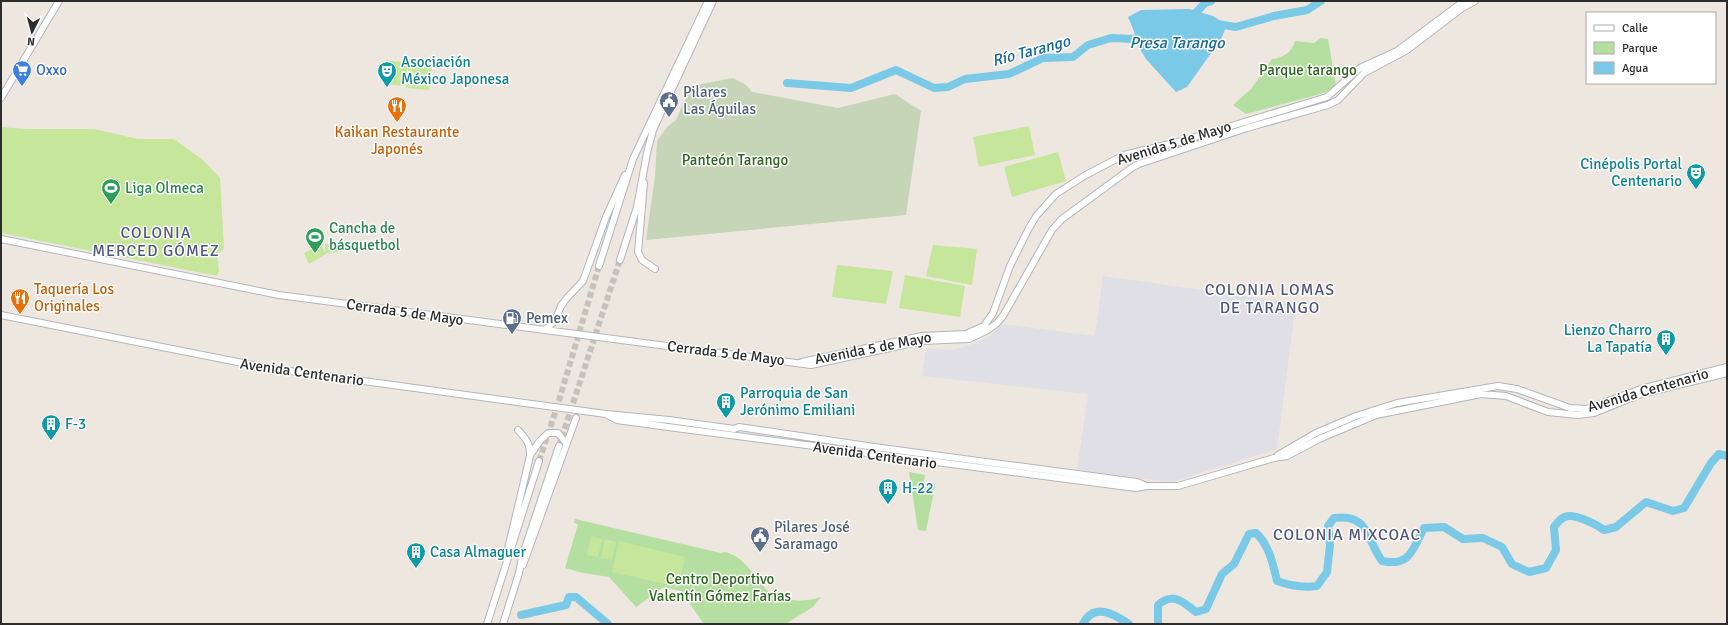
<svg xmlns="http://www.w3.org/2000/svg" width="1728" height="625" viewBox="0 0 1728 625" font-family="Signika,sans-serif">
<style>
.industrial{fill:#e1dfe6}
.green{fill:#b5dfa0}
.cemetery{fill:#c6d5b8}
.pitch{fill:#c6e69c}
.water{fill:#7ac9e7}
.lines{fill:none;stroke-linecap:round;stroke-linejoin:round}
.river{stroke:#7ac9e7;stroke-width:8}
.secondary-tunnel{stroke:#c6c2bb;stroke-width:6;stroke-dasharray:6 3;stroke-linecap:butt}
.secondary-casing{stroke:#b3b5be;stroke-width:8}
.secondary{stroke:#fff;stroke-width:6}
.labels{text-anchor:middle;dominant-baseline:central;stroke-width:3;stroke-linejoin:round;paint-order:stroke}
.culture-label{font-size:15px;fill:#0d838f;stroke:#fff;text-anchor:start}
.shop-label{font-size:15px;fill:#366cbe;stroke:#fff;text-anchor:start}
.park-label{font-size:15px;fill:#2d661f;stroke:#fff}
.service-label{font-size:15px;fill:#4e5e75;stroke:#fff;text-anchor:start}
.food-label{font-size:15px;fill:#c56008;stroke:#fff}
.street-label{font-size:15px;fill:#2c2c2c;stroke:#fff}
.leisure-label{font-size:15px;fill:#27864d;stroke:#fff;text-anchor:start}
.water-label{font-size:16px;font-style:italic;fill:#166896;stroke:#fff}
.neighbourhood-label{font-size:16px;letter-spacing:1px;fill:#4f567a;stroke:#fff}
</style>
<rect width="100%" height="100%" fill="#ede7df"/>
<path class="industrial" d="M1103 276 1296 303 1277 449 1172 482 1077 470 1088 394 922 376 926 348 952 350 969 345 987 338 1002 324 1095 336Z"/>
<path class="green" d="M1321 38 1328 39 1336 85 1324 93 1246 114 1233 105 1251 89 1272 59C1285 57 1291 53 1295 41L1314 43Z
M909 472 925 475 923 484 935 486 926 531 918 530Z
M575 519 721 553 725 552C746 557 754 578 770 593 775 592 779 596 785 598 797 602 809 601 821 597L813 607 787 623 704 624 681 591 664 587 636 607 609 577 583 573 565 568 578 524 574 523Z"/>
<path class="cemetery" d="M733 78 746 85 752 92 838 108 895 94 921 111 906 215 646 240 655 176 657 141 667 127 676 120 691 86Z"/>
<path class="pitch" d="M386 60 408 63 405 86 383 84Z
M409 64 432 67 429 90 406 88Z
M1029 126 1035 155 979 167 973 137Z
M1 127 25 129H94L138 139H174L203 160 220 178 224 249 217 254 219 271 217 276 1 233Z
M1058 152 1066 181 1012 197 1004 167Z
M344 243 343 252 326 253V254L309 264 304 253 321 244 325 252V244Z
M933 245 977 249 972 285 926 276Z
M837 265 893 271 886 304 832 297Z
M905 275 965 286 960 317 899 308Z
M591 536 602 539 598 557 587 555Z
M605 539 616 542 612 560 601 558Z
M619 541 685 557 678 587 612 572Z"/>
<path class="water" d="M1189 9 1213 16 1227 25 1221 39 1187 87 1176 92 1146 59 1134 39 1135 34 1128 17 1141 10Z"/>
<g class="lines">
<path class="river" d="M1191 18 1205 3 1211 1
M1217 24 1236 27 1274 16 1307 10 1321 1
M787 83 851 88 896 70 934 88 948 87 965 79 1009 74 1043 58 1073 57 1088 45 1111 38 1134 39 1145 35
M521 615 566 605 569 597H576L608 624
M1083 624C1094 602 1114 614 1129 624
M1158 624V605C1174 592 1182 601 1196 612L1206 609 1222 574 1234 564 1249 534 1256 533C1269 545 1273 564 1277 581 1291 586 1302 588 1317 586L1327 572 1330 545 1328 526 1334 518C1369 513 1366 539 1382 561 1410 567 1413 549 1424 528L1444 527 1463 539 1483 538 1502 547 1512 564 1529 572 1546 568 1556 550 1554 527C1558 522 1562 516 1569 516 1579 516 1596 524 1604 530L1616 527 1646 502 1673 511 1684 508 1711 463 1719 454 1727 456"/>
<path class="secondary-tunnel" d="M559 446 620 260
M539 461 557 407 599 266"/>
<g class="secondary-casing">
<path id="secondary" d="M1 98 59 1
M644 183 638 252 642 260 655 269
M1 239 279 295 811 365 922 341 969 339 986 331 996 324 1003 316 1052 230 1062 219 1133 167 1139 164 1247 128 1328 105 1338 100 1364 73 1407 50 1462 8 1475 1
M620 260 637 207 647 153 653 130 713 1
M599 266 633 159 708 1
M1 315 268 368 606 414 669 420 734 429 739 427 874 447 1137 482 1146 486
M545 330 555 321 561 306 566 299 583 281 606 217 625 175
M802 362 922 336 966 334 984 326 993 313 1010 266 1029 228 1037 215 1056 194 1084 176 1124 155 1182 141 1327 97 1360 68 1397 51 1464 1
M606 414 617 420 668 427 1136 488 1146 486H1178L1274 458 1287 456 1319 439 1376 415 1481 394 1506 396 1548 412 1578 415 1594 413 1641 394 1727 373
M531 454 539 442 548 433H558L566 443
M1278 455 1316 433 1356 416 1397 403 1498 386 1517 389 1570 408 1586 409 1641 389 1727 367
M507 553 530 456C531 444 526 439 518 430
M523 565 576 418
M487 624 539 461
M503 624 519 573 522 557 559 446"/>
</g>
<use href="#secondary" class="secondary"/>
</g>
<defs>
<g id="supermarket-pin" transform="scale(1)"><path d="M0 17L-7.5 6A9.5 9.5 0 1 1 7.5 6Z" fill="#3f7fe0" stroke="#fff"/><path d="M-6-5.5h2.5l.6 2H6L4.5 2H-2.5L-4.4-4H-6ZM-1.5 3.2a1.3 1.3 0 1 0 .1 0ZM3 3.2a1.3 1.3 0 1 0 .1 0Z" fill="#fff"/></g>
<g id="theatre-pin" transform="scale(1)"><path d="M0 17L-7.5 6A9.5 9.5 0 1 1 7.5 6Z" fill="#0f9aa8" stroke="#fff"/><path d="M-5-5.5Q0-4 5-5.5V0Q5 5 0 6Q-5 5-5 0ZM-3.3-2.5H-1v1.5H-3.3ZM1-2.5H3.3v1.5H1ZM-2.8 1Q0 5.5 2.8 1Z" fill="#fff"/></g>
<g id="civic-pin" transform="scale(1)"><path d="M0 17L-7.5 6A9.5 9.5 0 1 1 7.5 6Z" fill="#5c6f8a" stroke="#fff"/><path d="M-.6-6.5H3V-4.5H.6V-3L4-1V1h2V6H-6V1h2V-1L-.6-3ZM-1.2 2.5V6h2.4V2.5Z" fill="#fff"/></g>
<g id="restaurant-pin" transform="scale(1)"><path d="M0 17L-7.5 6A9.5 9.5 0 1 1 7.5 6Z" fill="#e8710a" stroke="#fff"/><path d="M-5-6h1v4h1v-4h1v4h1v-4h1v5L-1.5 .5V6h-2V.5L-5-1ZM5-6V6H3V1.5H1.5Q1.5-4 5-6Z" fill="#fff"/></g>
<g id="stadium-pin" transform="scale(1)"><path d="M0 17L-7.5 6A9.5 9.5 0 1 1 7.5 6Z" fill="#2e9e5b" stroke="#fff"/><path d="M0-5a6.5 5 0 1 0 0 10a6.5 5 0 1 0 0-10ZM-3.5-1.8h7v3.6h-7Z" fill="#fff"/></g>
<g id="fuel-pin" transform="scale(1)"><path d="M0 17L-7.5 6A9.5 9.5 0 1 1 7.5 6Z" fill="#5c6f8a" stroke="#fff"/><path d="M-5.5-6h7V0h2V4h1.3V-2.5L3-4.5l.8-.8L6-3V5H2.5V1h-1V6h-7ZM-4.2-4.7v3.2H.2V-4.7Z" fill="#fff"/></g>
<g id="building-pin" transform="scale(1)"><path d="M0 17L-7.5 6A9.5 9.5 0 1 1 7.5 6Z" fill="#0f9aa8" stroke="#fff"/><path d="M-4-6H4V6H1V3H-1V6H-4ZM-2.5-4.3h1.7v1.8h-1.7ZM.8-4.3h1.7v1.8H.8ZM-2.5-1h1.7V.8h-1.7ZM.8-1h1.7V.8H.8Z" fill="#fff"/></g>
</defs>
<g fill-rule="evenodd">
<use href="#supermarket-pin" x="22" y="70"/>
<use href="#theatre-pin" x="387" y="71"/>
<use href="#civic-pin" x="669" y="101"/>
<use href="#restaurant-pin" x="397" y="106"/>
<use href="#theatre-pin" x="1696" y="173"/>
<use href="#stadium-pin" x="111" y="188"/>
<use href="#stadium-pin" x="315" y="237"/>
<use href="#restaurant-pin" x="20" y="298"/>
<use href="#fuel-pin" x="512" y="318"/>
<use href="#building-pin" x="1666" y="339"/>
<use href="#building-pin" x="726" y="402"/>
<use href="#building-pin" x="51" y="424"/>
<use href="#building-pin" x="888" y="488"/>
<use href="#civic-pin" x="760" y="536"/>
<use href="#building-pin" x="416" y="552"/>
</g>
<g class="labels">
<g class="culture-label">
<text x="401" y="62">Asociación<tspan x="401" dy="17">México Japonesa</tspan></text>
<text x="1682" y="164" text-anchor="end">Cinépolis Portal<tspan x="1682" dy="17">Centenario</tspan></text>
<text x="1652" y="330" text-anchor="end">Lienzo Charro<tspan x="1652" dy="17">La Tapatía</tspan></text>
<text x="740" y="393">Parroquia de San<tspan x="740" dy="17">Jerónimo Emiliani</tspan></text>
<text x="65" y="424">F-3</text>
<text x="902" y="488">H-22</text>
<text x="430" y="552">Casa Almaguer</text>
</g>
<g class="shop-label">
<text x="36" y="70">Oxxo</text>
</g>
<g class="park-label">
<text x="1308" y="70">Parque tarango</text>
<text x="735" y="160">Panteón Tarango</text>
<text x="720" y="579">Centro Deportivo<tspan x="720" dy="17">Valentín Gómez Farías</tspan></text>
</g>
<g class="service-label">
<text x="683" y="92">Pilares<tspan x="683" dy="17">Las Águilas</tspan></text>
<text x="526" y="318">Pemex</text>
<text x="774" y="527">Pilares José<tspan x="774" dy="17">Saramago</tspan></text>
</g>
<g class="food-label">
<text x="397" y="132">Kaikan Restaurante<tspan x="397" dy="17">Japonés</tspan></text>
<text x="34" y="289" text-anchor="start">Taquería Los<tspan x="34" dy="17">Originales</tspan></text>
</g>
<g class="street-label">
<text transform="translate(1174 143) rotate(-17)">Avenida 5 de Mayo</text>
<text transform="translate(405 312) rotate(8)">Cerrada 5 de Mayo</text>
<text transform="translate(873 348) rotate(-11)">Avenida 5 de Mayo</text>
<text transform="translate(726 353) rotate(7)">Cerrada 5 de Mayo</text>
<text transform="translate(302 372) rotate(8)">Avenida Centenario</text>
<text transform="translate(1648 390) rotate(-16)">Avenida Centenario</text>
<text transform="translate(875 455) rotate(8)">Avenida Centenario</text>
</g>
<g class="leisure-label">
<text x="125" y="188">Liga Olmeca</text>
<text x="329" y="228">Cancha de<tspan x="329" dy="17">básquetbol</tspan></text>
</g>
<g class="water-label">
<text x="1177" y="43">Presa Tarango</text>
<text transform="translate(1031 51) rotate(-15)">Río Tarango</text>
</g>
<g class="neighbourhood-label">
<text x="156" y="233">COLONIA<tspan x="156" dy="18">MERCED GÓMEZ</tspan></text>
<text x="1270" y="290">COLONIA LOMAS<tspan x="1270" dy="18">DE TARANGO</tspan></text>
<text x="1347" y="535">COLONIA MIXCOAC</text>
</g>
</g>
<rect width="1728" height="625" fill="none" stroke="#2c2c2c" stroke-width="4"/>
<rect x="1586" y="12" width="130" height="72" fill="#ffffff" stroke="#ababab"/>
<rect x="1594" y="25" width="20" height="6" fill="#ffffff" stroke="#ababab"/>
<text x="1622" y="32" font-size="12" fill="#2c2c2c">Calle</text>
<rect x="1594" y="42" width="20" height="12" fill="#b5dfa0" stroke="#ababab"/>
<text x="1622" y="52" font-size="12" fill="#2c2c2c">Parque</text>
<rect x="1594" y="62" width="20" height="12" fill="#7ac9e7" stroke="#ababab"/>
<text x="1622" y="72" font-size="12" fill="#2c2c2c">Agua</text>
<g transform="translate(32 32) rotate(186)" stroke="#ffffff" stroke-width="3" paint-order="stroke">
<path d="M0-3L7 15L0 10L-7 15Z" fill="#2c2c2c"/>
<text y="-6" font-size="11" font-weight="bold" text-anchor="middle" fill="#2c2c2c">N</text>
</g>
</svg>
